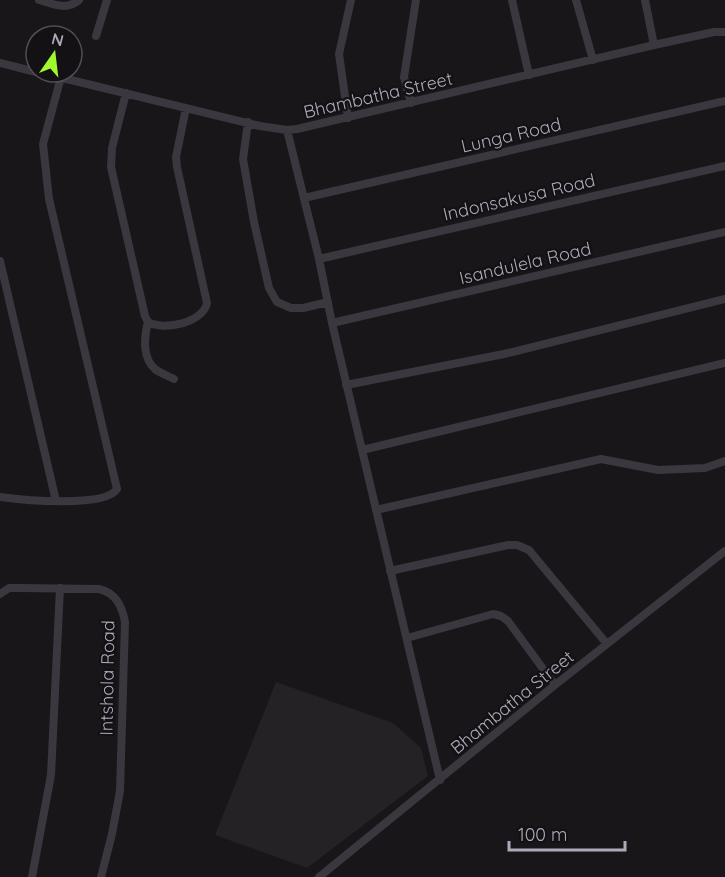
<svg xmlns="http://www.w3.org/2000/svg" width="725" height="877" viewBox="0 0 725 877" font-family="Quicksand,sans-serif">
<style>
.built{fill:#252225}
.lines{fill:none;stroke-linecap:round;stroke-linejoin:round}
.minor{stroke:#3b373e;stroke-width:8}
.labels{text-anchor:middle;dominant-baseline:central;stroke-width:4.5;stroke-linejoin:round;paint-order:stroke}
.street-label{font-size:18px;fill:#b0a8b9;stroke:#131113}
</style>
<rect width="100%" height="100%" fill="#181618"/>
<path class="built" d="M276 682 393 723 421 748 428 776 307 868 215 835Z"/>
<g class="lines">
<path class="minor" d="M39 0C52 4 67 11 79 0
M512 0 529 75
M576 0 593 60
M645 0 654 45
M96 36 107 0
M0 63 36 72
M38 72 260 126 287 130 297 129 654 45 714 32H725
M126 93 112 148 111 167 145 316 148 322C164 331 203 323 207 303L177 167 176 157 186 108
M411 103 404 77 416 0
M348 118 339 54 351 0
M248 122 243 159 254 222 269 288 277 302 291 308H303L328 302
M287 130 319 259 332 323 440 780
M304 198 725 101
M319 259 725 166
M0 261 56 501
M148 322C144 337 142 359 156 370 161 373 168 376 174 379
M332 323 725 232
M346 385 504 354 725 299
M362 450 725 363
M0 497C21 500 106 508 117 489L49 199 43 144 61 77
M376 510 601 459 658 470 705 468 725 461
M390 571 508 545H517L529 550 607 644
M0 594 9 588H20L99 589C116 593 122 606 125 622L120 791 112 834 101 877
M407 638 493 614 501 616 508 621 555 685
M32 877 51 775 60 588
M319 877 555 685 725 551"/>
</g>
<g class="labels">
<g class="street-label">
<text transform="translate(378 95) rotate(-13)">Bhambatha Street</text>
<text transform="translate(511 135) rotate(-13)">Lunga Road</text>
<text transform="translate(519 197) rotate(-13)">Indonsakusa Road</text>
<text transform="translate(525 263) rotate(-13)">Isandulela Road</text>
<text transform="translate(107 678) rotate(-89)">Intshola Road</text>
<text transform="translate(512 702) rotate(-39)">Bhambatha Street</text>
</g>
</g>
<g transform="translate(54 54) rotate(14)"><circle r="28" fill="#131113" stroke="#524d55" stroke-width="1.5"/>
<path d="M0-4.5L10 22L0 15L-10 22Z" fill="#9ff92d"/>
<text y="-9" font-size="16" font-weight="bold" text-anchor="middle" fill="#b0a8b9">N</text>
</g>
<path d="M509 841v9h116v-9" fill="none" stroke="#b0a8b9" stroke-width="3"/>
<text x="518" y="841" font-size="18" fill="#b0a8b9" stroke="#131113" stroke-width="4.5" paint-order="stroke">100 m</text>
</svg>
